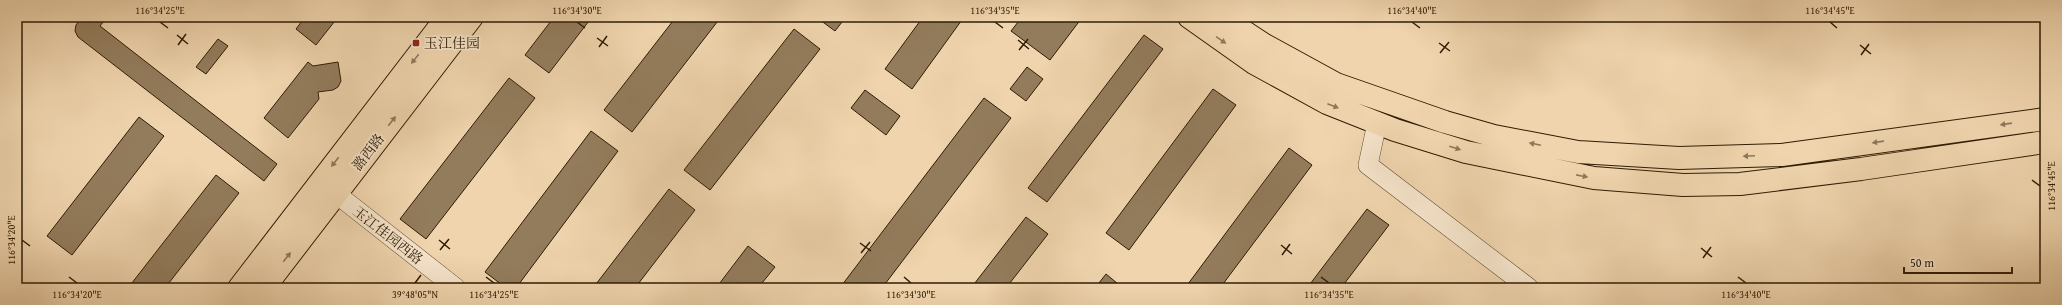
<svg xmlns="http://www.w3.org/2000/svg" width="2062" height="305" viewBox="0 0 2062 305" font-family="'Gentium Book Plus','Noto Serif SC',serif">
<style>
.building{fill:#937c5c;stroke:#2f1c04}
.lines{fill:none;stroke-linecap:round;stroke-linejoin:round}
.minor-casing{stroke:#5f4a2e;stroke-width:20}
.major-casing{stroke:#2f1c04;stroke-width:24}
.minor{stroke:#f5e3ca;stroke-width:19}
.major{stroke:#efd4ad;stroke-width:22}
.oneway{fill:#8f7858}
.ticks{fill:none;stroke:#2f1c04;stroke-width:1.5}
.poi-dot{fill:#8f2418;stroke:#f5e3ca;stroke-width:1.5}
.labels{text-anchor:middle;dominant-baseline:central;stroke-width:3.5;stroke-linejoin:round;paint-order:stroke}
.poi-label{font-size:14px;fill:#2f1c04;stroke:#f5e3ca;text-anchor:start}
.street-label{font-size:14px;fill:#2f1c04;stroke:#f5e3ca}
.neatline{fill:none;stroke:#2f1c04;stroke-width:1.5}
.ticks-label{font-size:10px;text-anchor:middle;fill:#2f1c04}
</style>
<rect width="100%" height="100%" fill="#efd4ad"/>
<filter id="stains"><feTurbulence type="fractalNoise" baseFrequency=".005" numOctaves="4"/><feColorMatrix values="0 0 0 0 .2 0 0 0 0 .09 0 0 0 0 .02 0 0 0 .5 -.17"/></filter>
<radialGradient id="worn" r=".72"><stop offset=".6" stop-color="#630" stop-opacity="0"/><stop offset="1" stop-color="#630" stop-opacity=".3"/></radialGradient>
<path class="building" d="M82 17H107L100 26 277 164 264 181 78 37 75 31 76 25Z
M305 17H338L316 45 296 29Z
M554 17H592L549 73 525 55Z
M676 17H721L632 132 604 110Z
M816 17H846L835 31Z
M923 17H964L912 89 885 69Z
M1022 17H1079L1081 19 1050 60 1011 31Z
M794 29 820 49 710 190 684 170Z
M1144 35 1163 49 1047 202 1028 188Z
M218 39 228 46 206 74 196 67Z
M308 62 313 66 338 62 341 81 338 87 333 90 318 92 319 99 288 138 264 118Z
M1027 67 1043 79 1026 101 1010 89Z
M509 78 535 98 426 239 400 219Z
M1213 89 1236 105 1129 250 1106 233Z
M865 90 900 116 886 135 851 108Z
M984 98 1011 118 882 288H846L842 285Z
M139 117 164 136 72 255 47 236Z
M591 131 618 151 516 288H506L485 272Z
M1289 148 1312 165 1220 288H1185Z
M216 175 239 193 165 288H128Z
M669 189 695 210 635 288H593Z
M1367 209 1389 225 1341 288H1307Z
M1026 217 1048 234 1006 288H971Z
M748 246 775 267 758 288H716Z
M1106 274 1123 288H1095Z"/>
<g class="lines">
<g class="minor-casing">
<path id="minor" d="M1377 123 1368 165 1529 288
M325 185 456 288"/>
</g>
<g class="major-casing">
<path id="major" d="M1189 17 1254 63 1327 103 1395 130 1466 152 1594 178 1683 185 1740 184 1861 169 2045 142
M1222 17 1263 44 1336 84 1445 122 1494 136 1578 152 1679 158 1782 155 2045 119
M239 288 447 17
M264 288 472 17"/>
</g>
<use href="#minor" class="minor"/>
<use href="#major" class="major"/>
</g>
<defs><path id="oneway-solid" d="M-6-.8H1V-3.2L6.5 0L1 3.2V.8H-6Z"/></defs>
<g class="oneway">
<use href="#oneway-solid" transform="translate(1221 40) rotate(34)"/>
<use href="#oneway-solid" transform="translate(415 59) rotate(128)"/>
<use href="#oneway-solid" transform="translate(1333 106) rotate(21)"/>
<use href="#oneway-solid" transform="translate(392 121) rotate(-52)"/>
<use href="#oneway-solid" transform="translate(2006 124) rotate(172)"/>
<use href="#oneway-solid" transform="translate(1878 142) rotate(172)"/>
<use href="#oneway-solid" transform="translate(1535 144) rotate(-168)"/>
<use href="#oneway-solid" transform="translate(1455 148) rotate(17)"/>
<use href="#oneway-solid" transform="translate(1749 156) rotate(178)"/>
<use href="#oneway-solid" transform="translate(335 162) rotate(128)"/>
<use href="#oneway-solid" transform="translate(1582 176) rotate(11)"/>
<use href="#oneway-solid" transform="translate(287 257) rotate(-52)"/>
</g>
<path class="ticks" d="M160 22 168 28M577 22 585 28M995 22 1003 28M1412 22 1420 28M1830 22 1837 28M177 35 188 44M597 38 608 46M1018 40 1029 49M1439 43 1450 51M178 45 186 34M1860 45 1871 54M599 47 607 36M1019 50 1028 39M1440 53 1449 42M1861 55 1869 44M2032 180 2040 186M22 240 30 246M439 240 450 249M860 243 871 251M1281 245 1292 254M1701 248 1712 257M440 250 449 239M861 253 870 242M1282 255 1290 244M1703 258 1711 247M69 277 77 283M486 277 494 283M904 277 911 283M1321 277 1329 283M1738 277 1746 283M415 283 421 275"/>
<rect class="poi-dot" x="412" y="39" width="8" height="8" rx="2"/>
<g class="labels">
<g class="poi-label">
<text x="424" y="43">玉江佳园</text>
</g>
<g class="street-label">
<text transform="translate(368 152) rotate(-52)">潞西路</text>
<text transform="translate(388 235) rotate(38)">玉江佳园西路</text>
</g>
</g>
<rect width="2062" height="305" fill="none" stroke="#efd4ad" stroke-width="44"/>
<path d="M1904 267v6h108v-6" fill="none" stroke="#2f1c04" stroke-width="2"/>
<text x="1910" y="267" font-size="12" fill="#2f1c04" stroke="#f5e3ca" stroke-width="3" paint-order="stroke">50 m</text>
<rect x="22" y="22" width="2018" height="261" class="neatline"/>
<g class="ticks-label">
<text x="160" y="14">116°34'25"E</text>
<text x="577" y="14">116°34'30"E</text>
<text x="995" y="14">116°34'35"E</text>
<text x="1412" y="14">116°34'40"E</text>
<text x="1830" y="14">116°34'45"E</text>
<text transform="translate(2051 186) rotate(-90)" y="4">116°34'45"E</text>
<text transform="translate(11 240) rotate(-90)" y="4">116°34'20"E</text>
<text x="77" y="298">116°34'20"E</text>
<text x="415" y="298">39°48'05"N</text>
<text x="494" y="298">116°34'25"E</text>
<text x="911" y="298">116°34'30"E</text>
<text x="1329" y="298">116°34'35"E</text>
<text x="1746" y="298">116°34'40"E</text>
</g>
<rect width="100%" height="100%" filter="url(#stains)"/>
<rect width="100%" height="100%" fill="url(#worn)"/>
</svg>
